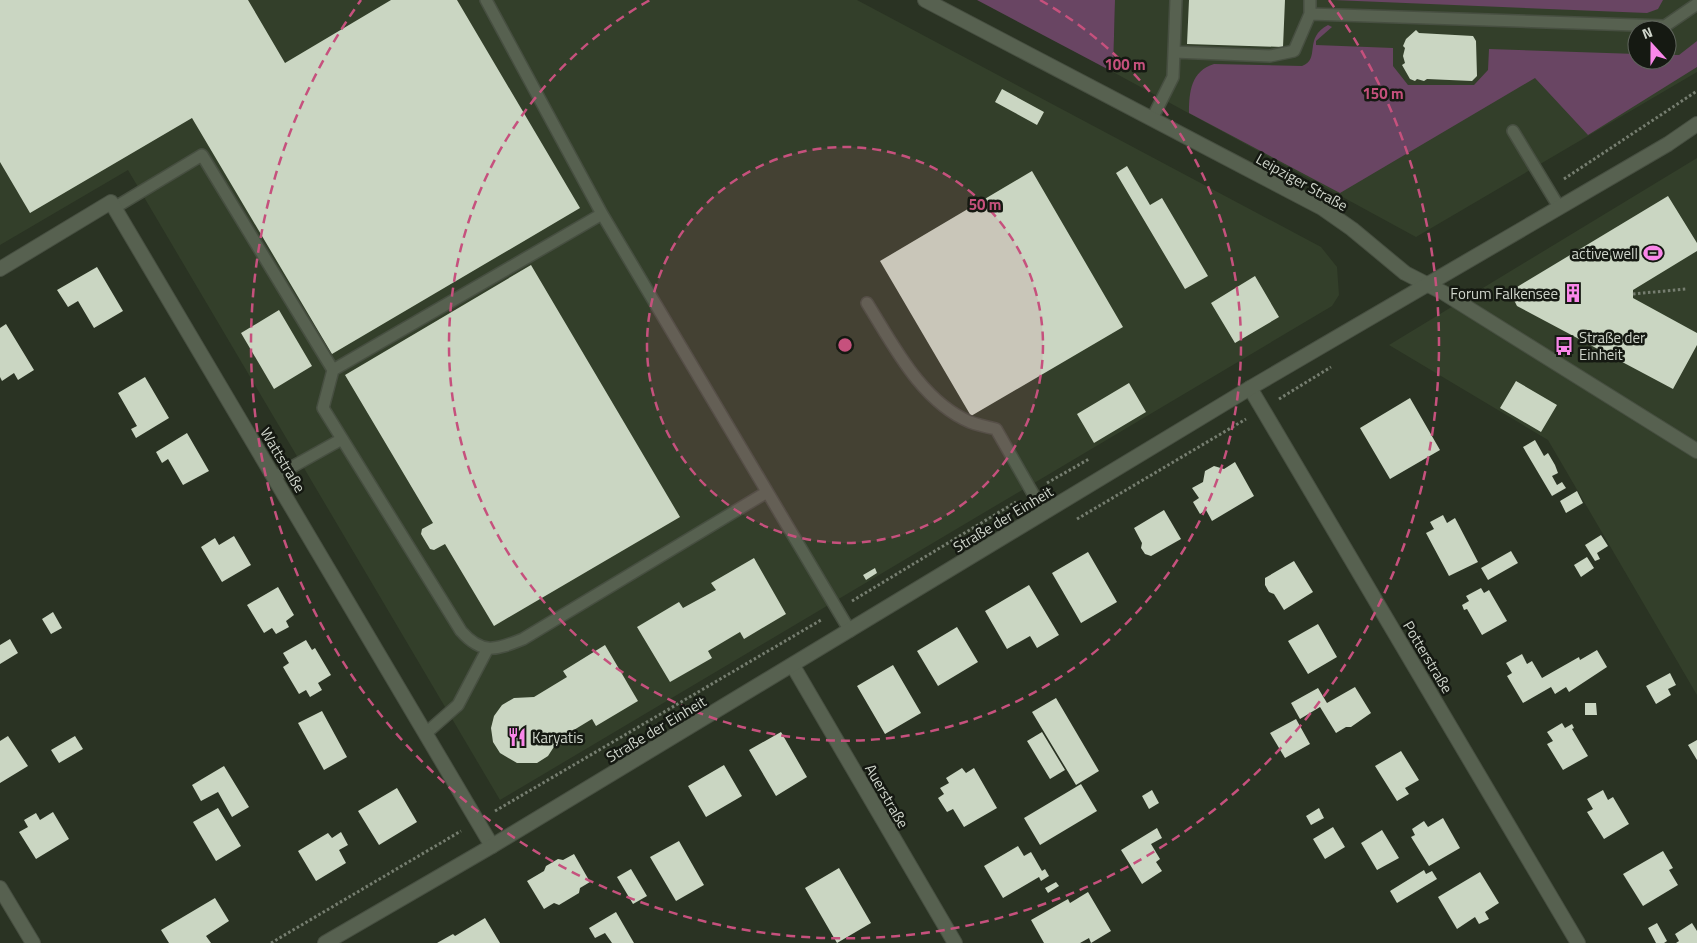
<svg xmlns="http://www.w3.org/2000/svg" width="1697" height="943" viewBox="0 0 1697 943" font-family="'Titillium Web',sans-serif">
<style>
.built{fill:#333f2a;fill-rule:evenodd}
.green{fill:#694563}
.building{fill:#cad6c2}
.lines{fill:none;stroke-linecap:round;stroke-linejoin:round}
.service-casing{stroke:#474f41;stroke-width:14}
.minor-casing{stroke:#474f41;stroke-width:16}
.tertiary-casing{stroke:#474f41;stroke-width:16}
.path{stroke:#767e70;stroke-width:3;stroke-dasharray:2.5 2.5;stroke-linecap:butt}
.service{stroke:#576150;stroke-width:11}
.minor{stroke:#576150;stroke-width:14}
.tertiary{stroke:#576150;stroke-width:14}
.ring{fill:none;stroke:#c6517d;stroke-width:2.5;stroke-dasharray:9 6}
.labels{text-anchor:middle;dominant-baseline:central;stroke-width:5;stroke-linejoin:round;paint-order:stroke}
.street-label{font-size:15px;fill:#cfd5cb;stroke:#151912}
.poi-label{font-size:15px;fill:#cfd5cb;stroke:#151912;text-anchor:end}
.centre{fill:#c6517d;stroke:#151912;stroke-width:2.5}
.ring-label{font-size:15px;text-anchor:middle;font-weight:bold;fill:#c6517d;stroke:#151912;stroke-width:5;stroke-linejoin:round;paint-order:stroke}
</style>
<rect width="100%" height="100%" fill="#2a3323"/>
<path class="built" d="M0 0H857L1321 247 1337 267 1339 295 1332 306 500 800 128 170 0 245Z
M1115 0H1697V72L1416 237 1113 72ZM1637 30H1667V60H1637Z
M1697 158V695L1548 440 1389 345Z"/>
<path class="green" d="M977 0H1115L1113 72Z
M1333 0H1663L1658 9 1647 13Z
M1328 25 1332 27 1316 41V45L1393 48V66L1408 85H1474L1488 70 1489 49 1637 54V60H1667V55H1679L1697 41V67L1588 135 1535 78 1340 193 1189 113C1189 92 1191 71 1214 64L1302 66C1321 59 1303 38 1328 25Z"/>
<path class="building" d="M0 0H248L285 63 391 0H457L580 208 332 354 192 118 30 213 0 162Z
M1189 0H1285L1283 47 1187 44Z
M1416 30 1419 33 1473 36 1476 41 1477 76 1472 81 1427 79 1424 81 1417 79 1415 81 1410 79 1402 65 1405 63 1403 56 1405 48 1403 46 1406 39Z
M1002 89 1044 112 1037 125 995 102Z
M1127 166 1150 205 1162 198 1208 276 1185 289 1116 173Z
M1032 171 1123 327 971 416 880 261Z
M1668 196 1697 243V251L1633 290V298L1697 333V345L1673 389 1517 306 1512 296 1517 287Z
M531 265 680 517 494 626 445 544 434 550 430 549 421 534 422 529 433 523 345 375Z
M97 267 123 311 94 328 78 301 68 307 57 290Z
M1255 276 1279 317 1235 343 1211 303Z
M279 310 312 366 274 389 241 333Z
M6 324 34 370 18 380 14 373 2 381 0 377V328Z
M145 377 169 418 136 438 131 429 137 426 118 393Z
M1516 381 1557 405 1541 432 1500 408Z
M1129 383 1146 412 1094 443 1077 414Z
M1410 398 1440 450 1390 479 1360 428Z
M187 433 209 471 183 485 168 459 162 463 156 452Z
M1535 440 1544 456 1548 453 1555 465 1558 473 1552 476 1557 485 1562 482 1566 488 1552 496 1523 447Z
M1235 462 1254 496 1212 521 1206 510 1200 514 1193 502 1199 498 1192 488 1203 482 1205 471 1214 466 1224 469Z
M1577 491 1583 503 1566 513 1560 501Z
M1164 510 1181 539 1151 556 1145 554 1141 548 1142 543 1134 528Z
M1443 515 1447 523 1455 518 1478 562 1449 576 1426 533 1434 529 1430 522Z
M1601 535 1608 546 1597 553 1600 559 1595 561 1585 545Z
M234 536 251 565 222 582 201 547 215 538 219 545Z
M1511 551 1518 563 1488 580 1481 568Z
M1088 552 1117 602 1081 623 1052 573Z
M1587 557 1594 568 1581 577 1574 565Z
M754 558 786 614 744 639 740 632 708 651 712 658 670 682 637 627 679 602 683 608 716 590 711 583Z
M1294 561 1313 592 1284 610 1274 594 1269 592 1265 585V578Z
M875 568 877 573 866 580 863 575Z
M1029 585 1059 635 1037 648 1030 636 1007 649 985 611Z
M278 587 294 615 286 621 289 627 276 634 272 628 264 633 247 605Z
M1481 588 1484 593 1489 590 1507 621 1482 635 1467 609 1464 610 1462 605 1469 601 1466 596Z
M53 612 62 628 51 634 42 619Z
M1318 624 1337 657 1308 674 1288 641Z
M957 627 978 662 938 686 917 651Z
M10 639 18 653 0 664V645Z
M306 640 312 650 315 648 331 675 318 683 322 690 310 697 306 690 299 694 283 667 289 663 283 653Z
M605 645 638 701 596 726 592 719 559 739 548 756 537 763H517L500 753 493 742 491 728 494 716 502 705 514 698 534 697 567 677 563 671Z
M1597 650 1607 667 1569 692 1566 687 1555 694 1551 687 1523 703 1507 676 1512 673 1506 663 1522 654 1527 664 1532 661 1542 678 1579 657 1580 660Z
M893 665 921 713 885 734 857 686Z
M1670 673 1676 685 1668 689 1671 695 1656 704 1646 686Z
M1355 687 1371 713 1351 727H1346L1336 733 1320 707 1300 719 1291 703 1318 688 1327 703Z
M1056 698 1099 771 1076 785 1032 712Z
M1585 703H1596L1597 715H1585Z
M322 711 347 757 324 770 298 723Z
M1296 719 1310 744 1285 758 1270 733Z
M1562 723 1565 728 1572 724 1574 728 1572 729 1588 756 1563 770 1547 744 1553 741 1547 732Z
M781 732 807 777 776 796 749 750Z
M1042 732 1065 770 1050 779 1027 741Z
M8 736 28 766 0 783V741Z
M75 736 83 749 59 763 51 750Z
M1697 740V760L1688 745Z
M1401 751 1419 780 1405 788 1409 794 1397 801 1375 766Z
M724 765 742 796 706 817 688 786Z
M224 766 249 807 232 817 218 792 201 801 192 785Z
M962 768 966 773 974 768 997 808 964 827 953 809 947 812 938 798 944 794 940 788 949 783 946 778Z
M1081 784 1097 811 1040 845 1024 818Z
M397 788 417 822 379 845 358 811Z
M1152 790 1159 803 1149 809 1142 796Z
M1603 790 1608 800 1613 797 1629 824 1604 839 1587 812 1593 809 1587 799Z
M218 808 241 846 216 861 193 822Z
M1319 808 1324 818 1311 825 1306 816Z
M53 812 69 839 36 859 19 832 28 827 24 820 36 813 40 820Z
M1443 818 1460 848 1429 866 1411 837 1415 835 1412 829 1424 821 1428 827Z
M1333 827 1345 847 1325 859 1313 839Z
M1157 828 1162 838 1151 844 1160 859 1156 862 1162 871 1142 884 1121 850Z
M1382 830 1399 858 1377 870 1361 843Z
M341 832 348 845 339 850 346 863 316 881 298 851 328 833 332 838Z
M679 841 704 885 676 901 650 857Z
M1018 846 1024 856 1031 852 1042 871 1045 869 1049 876 1041 881 1039 877 1003 898 984 866Z
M1663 851 1673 868 1669 870 1678 885 1643 906 1623 874Z
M574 854 590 882 580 888 579 893 559 905 554 903 544 909 527 881 544 871 546 866 558 859 563 860Z
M839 868 871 923 837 943 805 888Z
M631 869 647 896 633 904 617 877Z
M1424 870 1426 874 1432 871 1437 879 1397 903 1390 891Z
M1480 872 1499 903 1485 912 1489 919 1479 924 1475 917 1457 929 1438 897Z
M1056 882 1059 886 1048 893 1045 888Z
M1088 892 1111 931 1091 943 1089 938 1080 943H1044L1031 920 1068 899 1070 903Z
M215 898 229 921 206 936 211 943H169L161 930Z
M616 912 634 943H612L605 933 595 938 589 928Z
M485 918 500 943H437L453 934 455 936Z
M1657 923 1667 941 1664 943H1656L1648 928Z
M1692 923 1697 931V943H1676L1679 941 1675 934Z"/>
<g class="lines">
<g class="service-casing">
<path id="service" d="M486 0 602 214
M1310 14V0
M1174 52 1270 56 1294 51 1310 14 1665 26 1697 4
M1152 119 1173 77 1176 0
M1513 131 1559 207
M114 208 202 155 333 370 323 408 461 631C482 655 496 650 523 639L767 492
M867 303C894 346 921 401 970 422 978 425 987 427 996 429L1044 513
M333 370 602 214 850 631
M274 477 342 439
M425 734 458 705 488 648"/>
</g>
<g class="minor-casing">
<path id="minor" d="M925 0 1322 208 1352 229 1405 273 1444 293 1697 451
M0 269 111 202 492 846
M1250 388 1578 943
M793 666 955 943
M0 888 33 943"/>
</g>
<g class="tertiary-casing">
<path id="tertiary" d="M325 943 492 846 1250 388 1668 144 1697 124"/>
</g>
<path class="path" d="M1564 179 1697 91
M1633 294 1686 289
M1279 399 1331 367
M1047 483 1089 459
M1077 519 1246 419
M852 601 1016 502
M495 811 821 620
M271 943 461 831"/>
<use href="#service" class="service"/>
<use href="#minor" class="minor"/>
<use href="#tertiary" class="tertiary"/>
</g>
<circle cx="845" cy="345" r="198" fill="#c6517d" fill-opacity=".12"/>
<g class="ring">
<circle cx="845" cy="345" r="198"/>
<path d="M1040 0A396 396 0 1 1 650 0"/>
<path d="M1329 0A594 594 0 1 1 361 0"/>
</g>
<defs>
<g id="stadium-bare" transform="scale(1.5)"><path d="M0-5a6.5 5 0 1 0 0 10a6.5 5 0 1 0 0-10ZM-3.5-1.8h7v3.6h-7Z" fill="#f987e9" stroke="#151912" stroke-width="2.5" paint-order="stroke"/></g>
<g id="building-bare" transform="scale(1.5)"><path d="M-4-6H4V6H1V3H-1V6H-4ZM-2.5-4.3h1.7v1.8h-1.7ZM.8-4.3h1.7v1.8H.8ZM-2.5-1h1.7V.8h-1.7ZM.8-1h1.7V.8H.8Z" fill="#f987e9" stroke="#151912" stroke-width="2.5" paint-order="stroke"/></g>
<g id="bus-bare" transform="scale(1.5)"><path d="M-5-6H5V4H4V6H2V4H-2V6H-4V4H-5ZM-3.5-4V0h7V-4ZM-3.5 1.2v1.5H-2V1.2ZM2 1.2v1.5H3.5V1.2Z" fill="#f987e9" stroke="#151912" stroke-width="2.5" paint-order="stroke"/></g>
<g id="restaurant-bare" transform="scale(1.5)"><path d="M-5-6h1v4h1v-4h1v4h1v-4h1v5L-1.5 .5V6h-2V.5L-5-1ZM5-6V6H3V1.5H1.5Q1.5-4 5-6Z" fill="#f987e9" stroke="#151912" stroke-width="2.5" paint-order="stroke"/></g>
</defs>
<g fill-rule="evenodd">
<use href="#stadium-bare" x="1653" y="253"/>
<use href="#building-bare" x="1573" y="293"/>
<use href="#bus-bare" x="1564" y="346"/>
<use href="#restaurant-bare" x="517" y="737"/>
</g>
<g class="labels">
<g class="street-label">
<text transform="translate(1302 182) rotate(29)">Leipziger Straße</text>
<text transform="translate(283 460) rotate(59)">Wattstraße</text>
<text transform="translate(1003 519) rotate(-31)">Straße der Einheit</text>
<text transform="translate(1428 657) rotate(59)">Potterstraße</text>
<text transform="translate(656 729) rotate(-31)">Straße der Einheit</text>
<text transform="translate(887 796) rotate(60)">Auerstraße</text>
</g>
<g class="poi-label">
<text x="1638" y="253">active well</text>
<text x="1558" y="293">Forum Falkensee</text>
<text x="1579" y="337" text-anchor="start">Straße der<tspan x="1579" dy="17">Einheit</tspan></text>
<text x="532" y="737" text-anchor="start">Karyatis</text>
</g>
</g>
<circle cx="845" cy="345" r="8" class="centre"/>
<g class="ring-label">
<text x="1125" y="70">100 m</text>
<text x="1383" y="99">150 m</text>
<text x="985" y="210">50 m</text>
</g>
<g transform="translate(1652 45) rotate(339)"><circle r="24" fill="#151912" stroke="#5f645c"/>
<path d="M0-4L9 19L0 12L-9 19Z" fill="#f987e9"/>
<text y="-8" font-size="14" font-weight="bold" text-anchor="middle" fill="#cfd5cb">N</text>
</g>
</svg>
